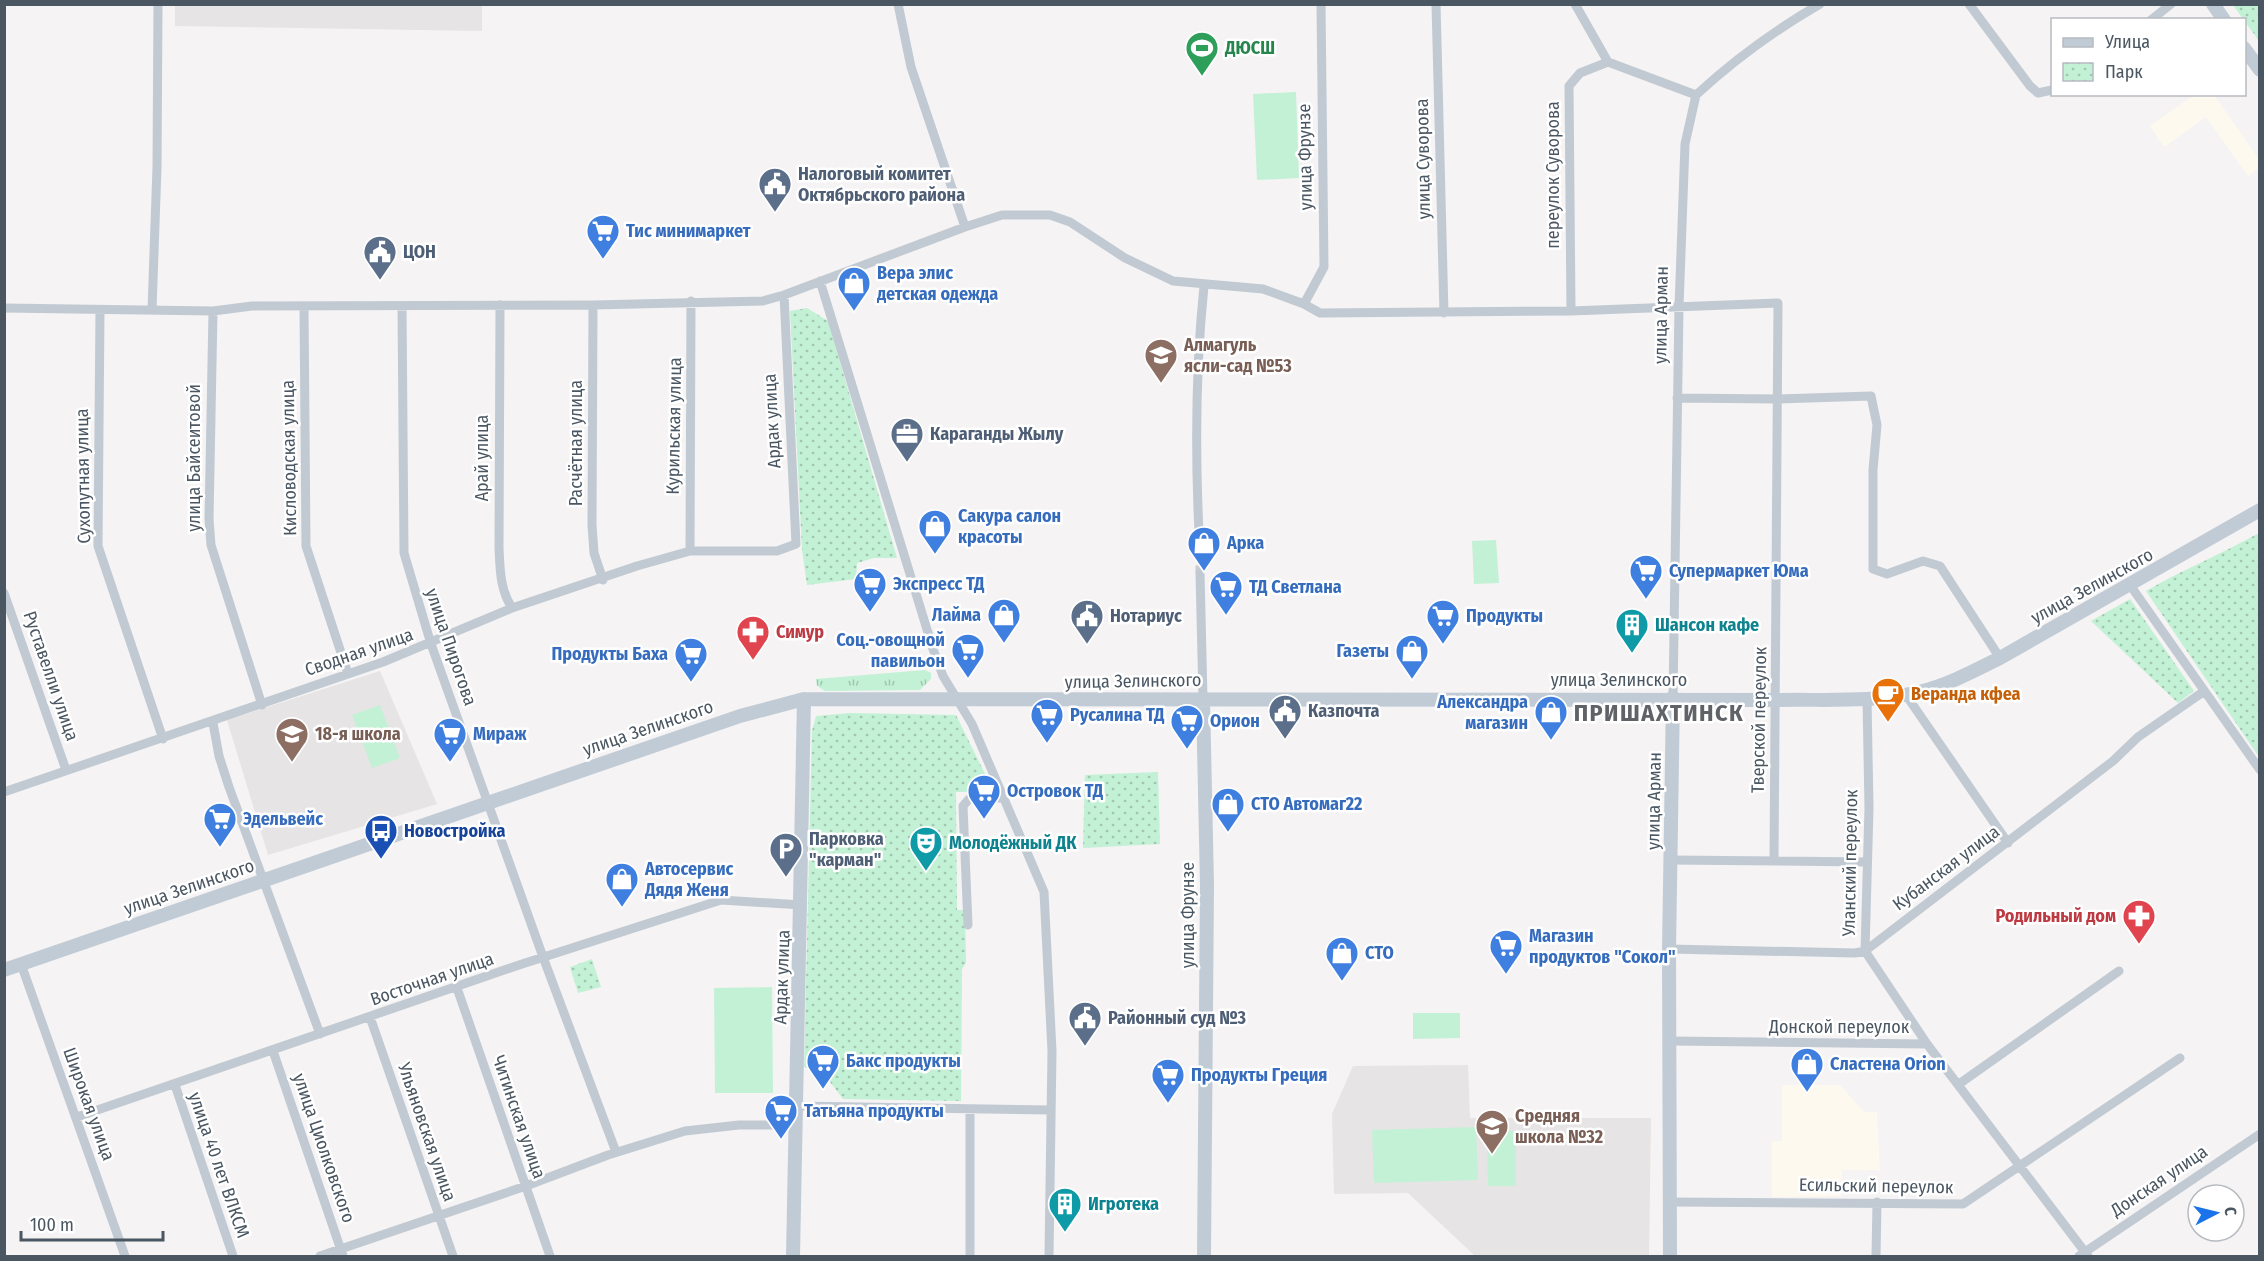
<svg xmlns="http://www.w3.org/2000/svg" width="2264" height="1261" viewBox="0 0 2264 1261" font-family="'Fira Sans Condensed',sans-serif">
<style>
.commercial{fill:#fdf9ef}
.education{fill:#e6e4e5}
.grass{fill:url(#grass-tufts)}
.park{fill:url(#park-dots)}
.pitch{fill:#c3f1d5}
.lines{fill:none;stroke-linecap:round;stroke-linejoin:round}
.street-tunnel{stroke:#caccce;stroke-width:9;stroke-dasharray:9 4.5;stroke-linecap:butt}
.street{stroke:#c1cad2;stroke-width:9}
.secondary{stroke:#c1cbd6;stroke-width:14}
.labels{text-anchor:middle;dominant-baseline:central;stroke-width:5;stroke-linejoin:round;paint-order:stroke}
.leisure-label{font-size:18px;font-weight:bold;fill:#27864d;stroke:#fff;text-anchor:start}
.street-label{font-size:18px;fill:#4a5661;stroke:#fff}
.service-label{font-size:18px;font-weight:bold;fill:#4e5e75;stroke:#fff;text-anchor:start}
.shop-label{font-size:18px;font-weight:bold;fill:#366cbe;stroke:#fff;text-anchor:start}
.education-label{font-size:18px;font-weight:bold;fill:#785e54;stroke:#fff;text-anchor:start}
.culture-label{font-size:18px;font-weight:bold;fill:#0d838f;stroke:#fff;text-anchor:start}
.health-label{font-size:18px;font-weight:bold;fill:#be3a42;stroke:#fff;text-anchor:start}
.food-label{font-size:18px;font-weight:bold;fill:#c56008;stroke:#fff;text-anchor:start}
.transit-label{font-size:18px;font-weight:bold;fill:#164399;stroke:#fff;text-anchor:start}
.district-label{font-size:24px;font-weight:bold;letter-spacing:1.5px;fill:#5f6368;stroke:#fff}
</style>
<defs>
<pattern id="grass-tufts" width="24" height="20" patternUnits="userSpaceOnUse" patternTransform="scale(1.5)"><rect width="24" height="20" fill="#c3f1d5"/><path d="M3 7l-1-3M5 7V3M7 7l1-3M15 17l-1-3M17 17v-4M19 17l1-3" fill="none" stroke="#a0c6b0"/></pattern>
<pattern id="park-dots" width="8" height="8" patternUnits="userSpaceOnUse" patternTransform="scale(1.5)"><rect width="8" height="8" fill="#c3f1d5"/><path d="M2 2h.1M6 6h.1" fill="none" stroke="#a0c6b0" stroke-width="1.8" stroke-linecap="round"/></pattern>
</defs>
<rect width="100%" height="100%" fill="#f5f3f3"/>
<path class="commercial" d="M2194 95H2214L2259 159V168L2248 176 2206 117 2164 147 2150 126Z
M1782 1085H1840L1864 1112H1877L1880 1170H1842V1196L1772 1197V1141H1782Z"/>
<path class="education" d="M175 5H482V31L175 26Z
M380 671 437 804 268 855 227 720Z
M1468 1065 1470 1118H1651L1649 1256H1475L1408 1193 1334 1194 1332 1114 1353 1066Z"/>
<path class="grass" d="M925 670 931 673V679L920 690 825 691 817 686 816 679Z"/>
<path class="park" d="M2233 5H2259V41Z
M807 308 828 321 897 558H874L857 563 856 579 807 585 802 550 790 311Z
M2259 533V757L2146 591C2184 569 2222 554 2259 533Z
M2130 599 2194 691 2178 703 2091 621Z
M850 713 956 715 991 786 988 792H956L957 910H965L966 963 962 969 961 1101 843 1099 824 1074 804 1067 812 731 816 716Z
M1158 772 1160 844 1083 848 1085 775Z
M592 959 601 987 578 993 570 967Z"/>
<path class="pitch" d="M1296 92 1299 178 1257 180 1253 94Z
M1496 540 1499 583 1474 584 1472 541Z
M380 705 400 758 372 768 352 715Z
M772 987 773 1093H715L714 988Z
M1413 1013H1460V1038L1413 1039Z
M1476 1127 1478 1180 1374 1183 1372 1130Z
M1487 1131H1516V1186H1488Z"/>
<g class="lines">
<path class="street-tunnel" d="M1200 552V573"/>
<path class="street" d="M1436 4 1444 313
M1575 4 1608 62 1696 95
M1969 4 2030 86 2038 93 2052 90
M2151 20 2171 4
M1696 95C1734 60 1775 30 1820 4
M965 227 1002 215H1050L1070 222 1125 258 1173 281 1263 289 1304 304 1320 313 1571 311 1778 303 1774 860
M820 281 933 649 943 676 972 724 1044 892 1052 1051 1049 1256
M1304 304 1324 267 1321 4
M500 305 499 548C500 569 500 590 512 608
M593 305 592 525 594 553 603 580
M402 306 404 553 431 644 543 957 616 1152
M304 307 306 546 348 674
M4 308 213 311 252 306 593 305 763 301 784 295 965 227 911 67 898 4
M100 310 98 546 163 739
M152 310 157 167 158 4
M213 311 209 519 211 545 262 705
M1571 311 1569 86 1580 73 1608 62
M1677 398 1778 399 1871 396 1877 425 1873 470V569L1887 574 1923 561 1940 566 2000 658
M690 551 691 301
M1200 552C1195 464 1195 373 1204 286
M1200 573 1203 699
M2130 585 2260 770
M4 593 66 770
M1906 695 2008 843
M1673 697 1679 307 1685 144 1696 95
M1867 699 1869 808 1865 951 1927 1044
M213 723 219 756 229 787 320 1034
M4 792 383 662 512 608 637 566 690 551H777L796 544 784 295
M1670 860 1867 862
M968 925 963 806 970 798H1003
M1669 949 1855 953 1865 951 2113 761 2138 737 2203 692
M21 964 125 1256
M457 988 550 1256
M370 1017 453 1256
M1670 1041 1927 1044 2088 1256
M273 1051 343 1256
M1959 1084 2119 971
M175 1085 233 1256
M796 1106 1051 1110
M77 1117 519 965 721 900 802 905
M1670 1202 1963 1204 2180 1058
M320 1256 526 1186 608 1155 685 1131 739 1125H796
M970 1256V1110
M1876 1256 1877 1202
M2079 1256 2260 1134"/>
<path class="secondary" d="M2213 4 2224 20
M2244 48 2260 70
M1203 699 1207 885 1204 1256
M4 970 740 716 804 699 1777 700C1824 699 1873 703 1919 692 1948 685 1974 671 2000 658L2260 510
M793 1256 804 699
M1670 1256 1669 949 1673 697"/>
</g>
<defs>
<g id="stadium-pin" transform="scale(1.725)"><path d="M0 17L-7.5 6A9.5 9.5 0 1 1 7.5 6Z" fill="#2e9e5b" stroke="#fff"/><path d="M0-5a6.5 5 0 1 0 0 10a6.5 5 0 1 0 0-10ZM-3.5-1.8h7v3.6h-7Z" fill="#fff"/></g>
<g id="civic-pin" transform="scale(1.725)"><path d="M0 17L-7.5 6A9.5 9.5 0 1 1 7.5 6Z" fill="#5c6f8a" stroke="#fff"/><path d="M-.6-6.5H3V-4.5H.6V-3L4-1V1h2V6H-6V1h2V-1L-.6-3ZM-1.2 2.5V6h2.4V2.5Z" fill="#fff"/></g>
<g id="supermarket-pin" transform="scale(1.725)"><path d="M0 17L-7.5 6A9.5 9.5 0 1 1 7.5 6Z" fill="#3f7fe0" stroke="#fff"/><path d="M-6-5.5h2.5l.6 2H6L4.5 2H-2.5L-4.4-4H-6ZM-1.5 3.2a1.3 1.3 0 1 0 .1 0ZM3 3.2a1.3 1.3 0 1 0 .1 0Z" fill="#fff"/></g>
<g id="shop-pin" transform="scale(1.725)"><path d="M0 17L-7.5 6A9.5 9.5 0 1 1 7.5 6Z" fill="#3f7fe0" stroke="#fff"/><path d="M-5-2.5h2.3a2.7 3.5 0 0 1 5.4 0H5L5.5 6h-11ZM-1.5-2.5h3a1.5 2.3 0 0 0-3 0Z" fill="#fff"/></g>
<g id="school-pin" transform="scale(1.725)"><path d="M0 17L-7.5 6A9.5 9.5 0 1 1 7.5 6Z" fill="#8d6e63" stroke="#fff"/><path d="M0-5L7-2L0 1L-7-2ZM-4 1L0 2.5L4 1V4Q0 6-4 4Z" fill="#fff"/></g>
<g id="office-pin" transform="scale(1.725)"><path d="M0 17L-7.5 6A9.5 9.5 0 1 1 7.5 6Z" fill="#5c6f8a" stroke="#fff"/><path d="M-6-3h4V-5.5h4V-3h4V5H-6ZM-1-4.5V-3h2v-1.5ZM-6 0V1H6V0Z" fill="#fff"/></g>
<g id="building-pin" transform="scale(1.725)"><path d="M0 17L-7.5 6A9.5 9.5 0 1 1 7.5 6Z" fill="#0f9aa8" stroke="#fff"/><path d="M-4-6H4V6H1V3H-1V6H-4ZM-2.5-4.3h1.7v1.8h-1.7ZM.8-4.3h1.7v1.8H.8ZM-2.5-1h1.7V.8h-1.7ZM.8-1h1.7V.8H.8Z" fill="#fff"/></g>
<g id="pharmacy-pin" transform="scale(1.725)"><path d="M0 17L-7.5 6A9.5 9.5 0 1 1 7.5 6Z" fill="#e0444e" stroke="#fff"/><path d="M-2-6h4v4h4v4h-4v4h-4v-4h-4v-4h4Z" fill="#fff"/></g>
<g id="cafe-pin" transform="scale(1.725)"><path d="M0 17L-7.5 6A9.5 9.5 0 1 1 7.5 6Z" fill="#e8710a" stroke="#fff"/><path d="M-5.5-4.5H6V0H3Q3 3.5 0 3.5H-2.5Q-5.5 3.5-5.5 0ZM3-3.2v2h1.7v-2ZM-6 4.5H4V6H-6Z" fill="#fff"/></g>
<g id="bus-pin" transform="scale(1.725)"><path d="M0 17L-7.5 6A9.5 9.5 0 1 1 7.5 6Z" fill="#1a4fb4" stroke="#fff"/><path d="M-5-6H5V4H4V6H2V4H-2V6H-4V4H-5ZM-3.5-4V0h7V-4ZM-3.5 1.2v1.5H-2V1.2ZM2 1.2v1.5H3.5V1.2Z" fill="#fff"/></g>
<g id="theatre-pin" transform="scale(1.725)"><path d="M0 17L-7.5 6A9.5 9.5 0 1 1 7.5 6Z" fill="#0f9aa8" stroke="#fff"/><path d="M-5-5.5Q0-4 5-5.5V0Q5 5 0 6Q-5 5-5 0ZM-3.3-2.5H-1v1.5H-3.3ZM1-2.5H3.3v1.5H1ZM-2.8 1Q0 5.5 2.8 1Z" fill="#fff"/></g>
<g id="parking-pin" transform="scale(1.725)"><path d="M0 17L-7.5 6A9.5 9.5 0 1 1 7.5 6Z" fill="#5c6f8a" stroke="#fff"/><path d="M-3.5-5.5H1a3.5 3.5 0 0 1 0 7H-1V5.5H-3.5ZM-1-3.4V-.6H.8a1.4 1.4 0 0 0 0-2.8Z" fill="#fff"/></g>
</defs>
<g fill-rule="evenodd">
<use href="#stadium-pin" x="1202" y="48"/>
<use href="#civic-pin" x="775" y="184"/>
<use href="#supermarket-pin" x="603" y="231"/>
<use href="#civic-pin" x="380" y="252"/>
<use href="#shop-pin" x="854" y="283"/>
<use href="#school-pin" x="1161" y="355"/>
<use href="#office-pin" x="907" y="434"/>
<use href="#shop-pin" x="935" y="526"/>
<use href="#shop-pin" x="1204" y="543"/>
<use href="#supermarket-pin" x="1646" y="571"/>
<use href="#supermarket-pin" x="870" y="584"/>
<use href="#supermarket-pin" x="1226" y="587"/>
<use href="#shop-pin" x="1004" y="615"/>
<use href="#civic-pin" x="1087" y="616"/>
<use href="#supermarket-pin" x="1443" y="616"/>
<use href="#building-pin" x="1632" y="625"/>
<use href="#pharmacy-pin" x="753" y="632"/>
<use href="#supermarket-pin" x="968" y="650"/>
<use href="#shop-pin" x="1412" y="651"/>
<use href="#supermarket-pin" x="691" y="654"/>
<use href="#cafe-pin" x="1888" y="694"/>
<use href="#civic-pin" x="1285" y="711"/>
<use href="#shop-pin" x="1551" y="712"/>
<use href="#supermarket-pin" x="1047" y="715"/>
<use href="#supermarket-pin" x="1187" y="721"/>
<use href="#school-pin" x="292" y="734"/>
<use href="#supermarket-pin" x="450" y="734"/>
<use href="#supermarket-pin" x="984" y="791"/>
<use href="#shop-pin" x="1228" y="804"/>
<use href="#supermarket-pin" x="220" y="819"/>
<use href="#bus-pin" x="381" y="831"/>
<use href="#theatre-pin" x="926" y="843"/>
<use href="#parking-pin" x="786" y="849"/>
<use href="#shop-pin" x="622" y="879"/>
<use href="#pharmacy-pin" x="2139" y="916"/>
<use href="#supermarket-pin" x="1506" y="946"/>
<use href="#shop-pin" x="1342" y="953"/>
<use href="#civic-pin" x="1085" y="1018"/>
<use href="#supermarket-pin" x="823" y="1061"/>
<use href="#shop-pin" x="1807" y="1064"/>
<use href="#supermarket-pin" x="1168" y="1075"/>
<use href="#supermarket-pin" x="781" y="1111"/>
<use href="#school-pin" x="1492" y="1126"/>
<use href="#building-pin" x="1065" y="1204"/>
</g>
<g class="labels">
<g class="leisure-label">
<text x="1225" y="48">ДЮСШ</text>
</g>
<g class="street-label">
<text transform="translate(1305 157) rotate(-91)">улица Фрунзе</text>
<text transform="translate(1423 159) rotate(-91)">улица Суворова</text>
<text transform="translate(1553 175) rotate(-90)">переулок Суворова</text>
<text transform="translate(1661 315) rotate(-89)">улица Арман</text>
<text transform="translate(772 421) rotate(-93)">Ардак улица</text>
<text transform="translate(674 426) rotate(-89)">Курильская улица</text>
<text transform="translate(576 443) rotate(-90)">Расчётная улица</text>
<text transform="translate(194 458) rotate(-90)">улица Байсеитовой</text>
<text transform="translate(289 458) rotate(-91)">Кисловодская улица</text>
<text transform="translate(482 458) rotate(-90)">Арай улица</text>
<text transform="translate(83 476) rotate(-91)">Сухопутная улица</text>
<text transform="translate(2092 586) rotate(-29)">улица Зелинского</text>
<text transform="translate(451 647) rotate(71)">улица Пирогова</text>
<text transform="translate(359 652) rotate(-19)">Сводная улица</text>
<text transform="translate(51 676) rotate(71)">Руставелли улица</text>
<text x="1619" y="680">улица Зелинского</text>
<text transform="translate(1133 681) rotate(-1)">улица Зелинского</text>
<text transform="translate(1759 720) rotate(-89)">Тверской переулок</text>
<text transform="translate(648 728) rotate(-19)">улица Зелинского</text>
<text transform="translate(1654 801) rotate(-89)">улица Арман</text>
<text transform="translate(1850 863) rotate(-89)">Уланский переулок</text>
<text transform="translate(1946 868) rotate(-37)">Кубанская улица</text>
<text transform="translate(189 887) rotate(-19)">улица Зелинского</text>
<text transform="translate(1188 915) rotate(-90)">улица Фрунзе</text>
<text transform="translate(782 977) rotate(-88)">Ардак улица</text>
<text transform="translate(432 979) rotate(-19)">Восточная улица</text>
<text x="1839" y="1027">Донской переулок</text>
<text transform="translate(89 1104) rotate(70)">Широкая улица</text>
<text transform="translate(519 1117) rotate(71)">Читинская улица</text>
<text transform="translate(427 1132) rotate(71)">Ульяновская улица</text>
<text transform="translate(324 1148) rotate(71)">улица Циолковского</text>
<text transform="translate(219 1165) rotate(71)">улица 40 лет ВЛКСМ</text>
<text transform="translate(2159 1181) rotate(-34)">Донская улица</text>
<text transform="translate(1876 1186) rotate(1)">Есильский переулок</text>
</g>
<g class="service-label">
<text x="798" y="174">Налоговый комитет<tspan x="798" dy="21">Октябрьского района</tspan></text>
<text x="403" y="252">ЦОН</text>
<text x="930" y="434">Караганды Жылу</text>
<text x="1110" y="616">Нотариус</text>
<text x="1308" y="711">Казпочта</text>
<text x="809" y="839">Парковка<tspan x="809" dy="21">"карман"</tspan></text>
<text x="1108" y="1018">Районный суд №3</text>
</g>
<g class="shop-label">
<text x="626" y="231">Тис минимаркет</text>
<text x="877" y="273">Вера элис<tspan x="877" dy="21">детская одежда</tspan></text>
<text x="958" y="516">Сакура салон<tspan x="958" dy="21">красоты</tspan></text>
<text x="1227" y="543">Арка</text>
<text x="1669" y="571">Супермаркет Юма</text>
<text x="893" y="584">Экспресс ТД</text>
<text x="1249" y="587">ТД Светлана</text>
<text x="981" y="615" text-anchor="end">Лайма</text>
<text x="1466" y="616">Продукты</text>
<text x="945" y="640" text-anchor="end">Соц.-овощной<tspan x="945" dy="21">павильон</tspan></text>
<text x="1389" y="651" text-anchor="end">Газеты</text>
<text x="668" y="654" text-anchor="end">Продукты Баха</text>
<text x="1528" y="702" text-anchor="end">Александра<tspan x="1528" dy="21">магазин</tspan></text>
<text x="1070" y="715">Русалина ТД</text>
<text x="1210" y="721">Орион</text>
<text x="473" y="734">Мираж</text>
<text x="1007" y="791">Островок ТД</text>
<text x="1251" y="804">СТО Автомаг22</text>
<text x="243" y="819">Эдельвейс</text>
<text x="645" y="869">Автосервис<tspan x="645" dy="21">Дядя Женя</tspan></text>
<text x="1529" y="936">Магазин<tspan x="1529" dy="21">продуктов "Сокол"</tspan></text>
<text x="1365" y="953">СТО</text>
<text x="846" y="1061">Бакс продукты</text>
<text x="1830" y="1064">Сластена Orion</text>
<text x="1191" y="1075">Продукты Греция</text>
<text x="804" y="1111">Татьяна продукты</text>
</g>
<g class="education-label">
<text x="1184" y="345">Алмагуль<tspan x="1184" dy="21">ясли-сад №53</tspan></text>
<text x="315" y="734">18-я школа</text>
<text x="1515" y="1116">Средняя<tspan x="1515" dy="21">школа №32</tspan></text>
</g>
<g class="culture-label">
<text x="1655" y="625">Шансон кафе</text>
<text x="949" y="843">Молодёжный ДК</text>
<text x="1088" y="1204">Игротека</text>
</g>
<g class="health-label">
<text x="776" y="632">Симур</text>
<text x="2116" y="916" text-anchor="end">Родильный дом</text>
</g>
<g class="food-label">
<text x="1911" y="694">Веранда кфеа</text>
</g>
<g class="transit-label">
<text x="404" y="831">Новостройка</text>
</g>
<g class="district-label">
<text x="1659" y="713">ПРИШАХТИНСК</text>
</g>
</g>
<rect width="2264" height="1261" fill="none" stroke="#4a5661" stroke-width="12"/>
<rect x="2051" y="18" width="195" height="78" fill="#ffffff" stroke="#b7bbc0" stroke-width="1.5"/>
<rect x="2063" y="38" width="30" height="9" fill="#c1cbd6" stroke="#b7bbc0" stroke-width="1.5"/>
<text x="2105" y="48" font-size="18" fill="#4a5661">Улица</text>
<rect x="2063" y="63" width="30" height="18" fill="url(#park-dots)" stroke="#b7bbc0" stroke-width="1.5"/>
<text x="2105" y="78" font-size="18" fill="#4a5661">Парк</text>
<g transform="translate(2216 1213) rotate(83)"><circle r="28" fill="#ffffff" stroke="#b7bbc0" stroke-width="1.5"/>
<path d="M0-4.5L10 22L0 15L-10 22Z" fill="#1a73e8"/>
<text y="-9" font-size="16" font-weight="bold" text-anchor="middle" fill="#4a5661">С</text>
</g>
<path d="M21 1231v9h142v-9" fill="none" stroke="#4a5661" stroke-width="3"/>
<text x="30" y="1231" font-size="18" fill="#4a5661" stroke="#ffffff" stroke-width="4.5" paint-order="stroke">100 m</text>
</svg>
